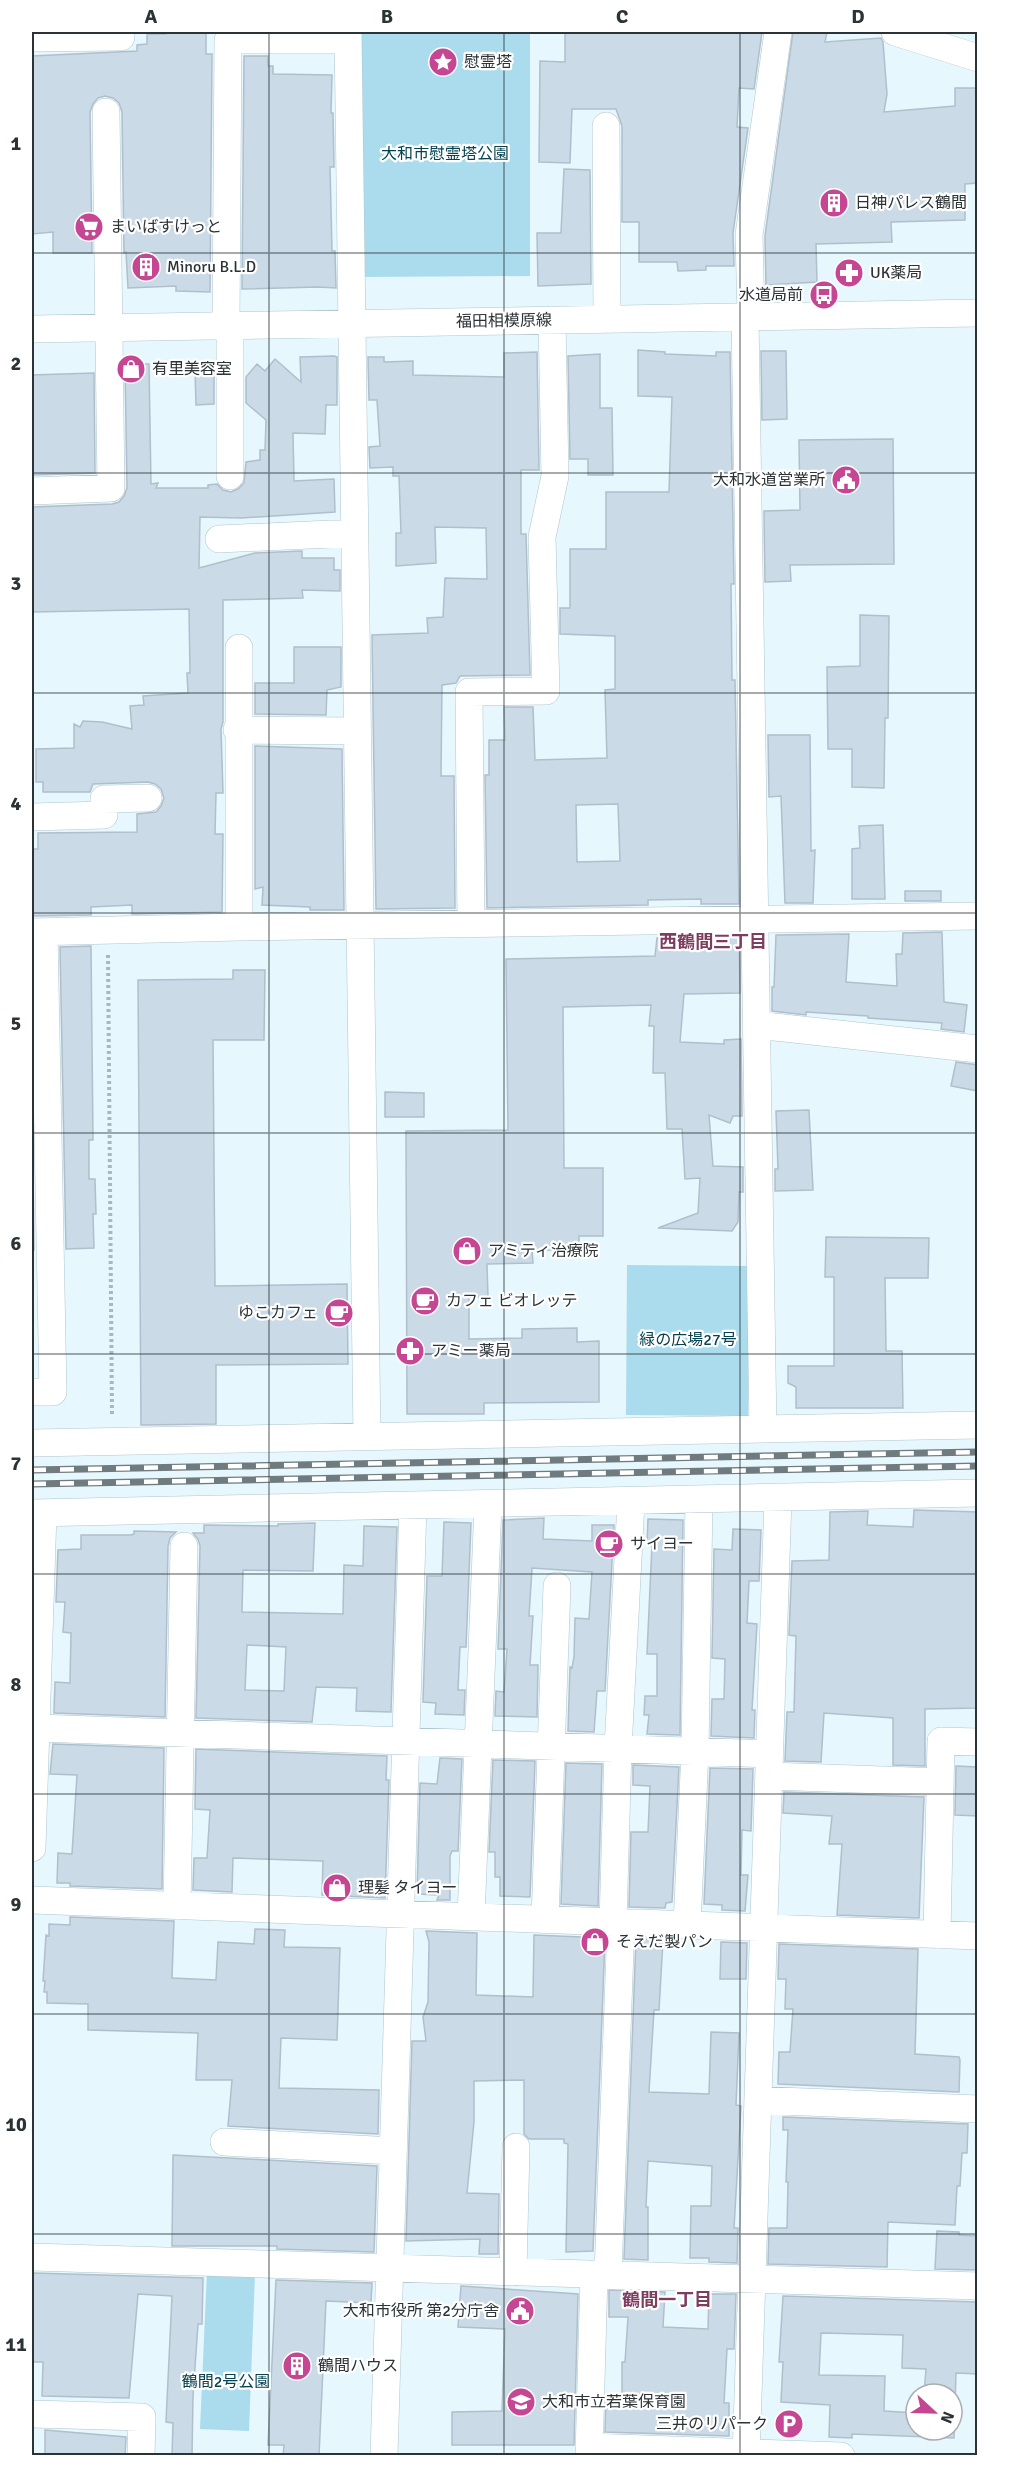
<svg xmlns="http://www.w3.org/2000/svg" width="1009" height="2487" viewBox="0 0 1009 2487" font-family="Signika,'Noto Sans JP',sans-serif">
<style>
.green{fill:#aadced}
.building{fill:#cbdae7;stroke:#b0bfcb;stroke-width:1.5;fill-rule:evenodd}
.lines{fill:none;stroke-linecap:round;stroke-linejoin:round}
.minor-casing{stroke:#b1c6cd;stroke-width:28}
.path{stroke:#aab8bd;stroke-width:4;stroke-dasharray:3 3;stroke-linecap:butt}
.minor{stroke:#fff;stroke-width:27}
.rail-casing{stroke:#707b7f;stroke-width:7}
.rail{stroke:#fff;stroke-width:4.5;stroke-dasharray:14;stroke-linecap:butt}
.grid{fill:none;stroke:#2b3336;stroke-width:1.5;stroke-opacity:0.55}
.labels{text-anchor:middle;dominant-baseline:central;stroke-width:4.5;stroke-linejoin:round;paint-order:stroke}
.poi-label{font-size:16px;fill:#2b3336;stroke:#fff;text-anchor:start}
.park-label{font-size:16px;fill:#064250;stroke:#fff}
.street-label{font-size:16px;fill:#2b3336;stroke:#fff}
.neighbourhood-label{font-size:18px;font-weight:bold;fill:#7d3d61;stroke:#fff}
.neatline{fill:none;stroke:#2b3336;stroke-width:2}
.grid-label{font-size:20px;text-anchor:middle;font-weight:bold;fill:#2b3336}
</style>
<rect width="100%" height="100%" fill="#e6f7fd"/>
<path class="green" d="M360 32H530V276L360 277Z
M627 1265 750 1266 748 1416 626 1415Z
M207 2271 255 2273 249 2431 200 2429Z"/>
<path class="building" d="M166 32H206V54H212L210 292 176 291V286L128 288 126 252 124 253 122 112 119 103 113 98 105 96 98 98 93 104 90 112 92 253H53V232L32 234V56L137 51V45L147 44V34H166Z
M565 32H762L754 89 739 88 737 127 748 128 733 233 734 266H706V270L678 271 677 262H639V222H622V126L616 109H572L570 163 539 162 540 61 565 62Z
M793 32H827L825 42 881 38 883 42 887 94 884 112 955 106V88H978V183L965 184V220L891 222 892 242 816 244 817 282 766 285 765 236Z
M244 56H268V66H273V74L332 75 331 113H333L334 167H330L332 251H335L336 288 318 287 242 289Z
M564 169 590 170 591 284 538 286 537 233H561Z
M638 350 665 352V354L716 356V352H730L734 584H731L732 680H735L739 904H701V899L648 900V905L487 908 485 775H489V740H505L504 707H533L535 760 607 758 605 690 615 689V636L560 634V608H570V549H606V492H669L672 397 638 396ZM618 804 620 861 577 862 576 805Z
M761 351H786L787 419 762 420Z
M537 352 539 470H521V534H526L530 675 460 676 456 683 442 685 441 776H454L455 908 376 909 372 635 428 633 427 618 443 617 445 578 487 579 486 528 435 527 436 563 396 566V533H401L399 476H393V467L370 468 369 447 380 446 377 400H369L368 357H384V362L413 361V375L504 377V353Z
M600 354V408H612L613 475H588V459H570L568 356Z
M334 356 337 357V405H326L325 434 293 433 294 481 334 479 335 512 241 518 200 517 199 568 255 553 302 551V558H334V570H340V591L302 590 303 598 223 600V722L221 729 223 793H216L215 834H223L222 912 132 914V905L91 907V915L32 916V849H38V833L137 832V814L156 812 161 806 164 798 161 789 155 784 148 782 93 784 90 792H43V782H36V749L74 748V724L80 727 83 721 102 722 132 729 130 706 144 705 143 696 188 693 187 673H190L189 609 32 612V507L112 504 119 502 124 496 127 488 125 364H149L151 484 158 483 156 488H208V485L217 484 223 490 231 492 238 489 244 483 246 462 260 460V450H265L266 420 246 403V377L257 364 265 371 275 359 301 382 300 357Z
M214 369V404L196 405 195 370Z
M94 373 95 473 32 475V375Z
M893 439 894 564 790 565 791 581 765 582 764 511 800 510 799 440Z
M860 615 889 616 888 718H885L884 788 852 787V749H828L827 667 860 666Z
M294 647H341V687L327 690 326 715 255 714V683H294Z
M768 735H810L811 851 815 850 813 903H785L781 796 769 797Z
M255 746 342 749 344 910H310V907L262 905 263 887 255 889Z
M883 825 885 899H852V849L860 848 859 826Z
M905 891H941V901H905Z
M942 932 944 1002 967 1005 964 1032 941 1029 942 1023 868 1018V1016L806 1012V1015L772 1011V987H774L776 935 849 934 846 982 897 986 896 954H902L903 933Z
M739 935 740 993 684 994 680 1042 724 1044V1040L741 1039 742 1116H733L730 1123 709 1115 713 1166 743 1167V1192H739L738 1222 732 1231 658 1228 698 1213 700 1178 685 1179 682 1129H667L665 1073H653L654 1026H649L651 1005 563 1007 564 1168H603V1236H579V1250H532L533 1263 487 1264 488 1297H469V1339L522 1338V1329L577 1328V1342L599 1341V1402L484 1403V1414H407L406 1131 508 1130 506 959 655 956 657 938 701 942V936Z
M91 946 93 1140H89V1179H95L96 1214H93L94 1248 66 1249 60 947Z
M233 970H265L264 1040H213L215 1286 347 1284 348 1364 216 1365V1424L141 1425 138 980 233 979Z
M956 1062 978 1065V1091L951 1086Z
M385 1092 424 1093V1117H385Z
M32 1098 34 1250 32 1251Z
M809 1110 813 1190 775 1191V1169H778L776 1111Z
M826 1237 929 1238 928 1278H885L886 1351H902L903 1408H796V1387L788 1383V1366H834V1277H825Z
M914 1510 978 1512V1708L925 1709V1766L893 1765V1718L824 1713 821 1762 785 1761 787 1712H794L796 1636 789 1635 792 1561 829 1560 830 1512 868 1511 867 1525 913 1527Z
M544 1518 543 1539 592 1541V1525H614L605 1691H597L594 1732 568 1731 570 1667 572 1668 574 1657 575 1618 589 1619 592 1572 532 1568 529 1616H533L530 1665H538L537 1717 495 1716 496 1691 504 1692 507 1649H498L503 1520Z
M648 1519 683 1520 680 1735 647 1734 649 1715H644L645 1696H657V1654H647L652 1544H647Z
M444 1522 471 1523 466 1647H460L458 1690H465L464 1715 435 1714 436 1703 423 1702 427 1576H442Z
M315 1523 313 1571 243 1570 242 1612 343 1614 344 1565 363 1566 364 1526 397 1527 391 1712 356 1711 357 1688 316 1687 312 1722 196 1718 200 1546 198 1539 193 1533H204V1525L278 1526V1524ZM247 1645 286 1647 284 1691 245 1690Z
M733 1529 761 1530 759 1581H749L747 1623 757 1624 752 1710H755L754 1738 711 1736 712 1699H724L725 1659 712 1658 714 1549 732 1550Z
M134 1531 176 1532 170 1538 168 1546 165 1717 54 1713 55 1682 70 1683 71 1633 63 1632 65 1602H56L58 1550 81 1549V1535H131L134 1534Z
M53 1744 164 1748 162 1889 70 1886V1883H57L58 1853 72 1854 77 1775 50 1774Z
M196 1749 387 1756 386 1780H389L385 1898 322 1895 323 1861 233 1858 232 1892 193 1890 194 1858H207L210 1810 195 1809Z
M440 1758 462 1759 458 1851H452L450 1856V1900H437L439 1895 417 1894 420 1783 437 1784Z
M493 1760 535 1761 530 1897 500 1896V1877H495V1852H489Z
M566 1763 602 1764 598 1906 561 1904Z
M633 1765 679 1767 672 1902 666 1903 665 1908 629 1907 631 1832H648L650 1786 633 1785Z
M956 1766 978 1767V1816L955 1815Z
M710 1768 753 1769 751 1831 742 1830 741 1875H748L745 1911 722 1910V1905L704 1904Z
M784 1792 924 1797 919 1918 837 1915 842 1844H829L832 1816 783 1813Z
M70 1917 174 1921 172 1978 216 1980 218 1942 254 1944 255 1929 285 1930 284 1947 340 1948 337 2040 281 2038 279 2088 379 2090 378 2134 228 2126 232 2080H196L198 2033 88 2030V2004L47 2003V1992H44L45 1981H43L46 1935 49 1936V1924L70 1925Z
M426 1931 477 1933 476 1995 533 1997 534 1935 605 1938 593 2251 566 2252 568 2144 564 2143V2139H529L524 2134V2080L474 2081V2122L467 2193 499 2194 498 2254H479L480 2239 406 2241 412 2041H426L423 2017 428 2002 429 1942Z
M636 1939 663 1940 659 2010H654L649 2092 709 2094 711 2032 739 2033 736 2105 741 2106 734 2228H738L737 2263 709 2262V2258H690L691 2206H711L712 2166 648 2161 646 2207H648V2260L624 2259Z
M721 1942 747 1943 746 1979H720Z
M779 1944 918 1949 915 2054 959 2057 960 2060 959 2092 778 2084 779 2052H790L793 2009H785L786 1979H778Z
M783 2117 968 2124 967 2153H962L960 2186H957L955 2225 888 2222 887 2267 768 2264 769 2228H787L788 2182H786L788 2130H783Z
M173 2155 377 2166 374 2252 277 2249V2246H172Z
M937 2231 959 2232V2235L978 2236V2270L935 2269Z
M33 2273 203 2278 202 2324H198L193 2396 192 2456H172L173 2423 166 2422 172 2296 138 2294 129 2398 42 2396 43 2362H32Z
M276 2280 372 2283 371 2303 326 2301 319 2456H283L284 2445H268Z
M461 2286 578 2294 574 2445H452V2412L502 2411 505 2329 458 2327Z
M609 2290 665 2292 663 2327 708 2329 709 2294H736L734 2349H727L724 2403H729V2436L605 2432 606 2398H622V2362H625L628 2317H609Z
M783 2296 978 2302V2374L956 2373 954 2438 852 2434V2438L829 2437 830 2405 781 2402 783 2362H779ZM821 2333 903 2335 902 2368 926 2369 924 2394H952V2430H916V2413L884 2411 885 2376 819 2375Z
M45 2430 126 2437 125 2456H45Z"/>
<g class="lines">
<g class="minor-casing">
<path id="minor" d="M348 32 367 1437
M895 32 978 58
M32 38 121 37
M606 126 607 319
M745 317 763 1429
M751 317 749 235 778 32
M230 325V476
M226 326 228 40H348
M32 329 978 313
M32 491 111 488 106 112
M219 539 354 533
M239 648V927
M237 730 357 731
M32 817 104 815V799L148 798
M471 924 469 692 546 691 542 537 555 476 552 320
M32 932 239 927 978 916
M756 1025 978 1049
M32 1392H53L44 932
M32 1443 978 1425
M32 1513 978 1493
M36 1728 770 1754
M769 1776 940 1782
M32 1848 43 1513
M32 1900 978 1936
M177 1906 184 1546
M471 1917 488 1505
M545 1919 557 1586
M613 1923 618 1748 631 1502
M687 1925 695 1751 699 1500
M937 1935 941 1741 978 1742
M758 2100 978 2109
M224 2142 393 2151
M32 2257 978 2286
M513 2272 516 2147
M608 2274 621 1923
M32 2414 142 2417 141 2456
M589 2447 841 2456
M384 2456 413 1505
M589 2456 594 2274
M746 2456 778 1499"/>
</g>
<path class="path" d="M108 955 112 1415"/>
<use href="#minor" class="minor"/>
<g class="rail-casing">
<path id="rail" d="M32 1470 978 1452
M32 1484 978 1466"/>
</g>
<use href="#rail" class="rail"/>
</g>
<path class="grid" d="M269 32V2456M504 32V2456M740 32V2456M32 253H978M32 473H978M32 693H978M32 913H978M32 1133H978M32 1354H978M32 1574H978M32 1794H978M32 2014H978M32 2234H978"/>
<defs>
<g id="sight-disc" transform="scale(1.5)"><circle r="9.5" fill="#c54693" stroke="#fff"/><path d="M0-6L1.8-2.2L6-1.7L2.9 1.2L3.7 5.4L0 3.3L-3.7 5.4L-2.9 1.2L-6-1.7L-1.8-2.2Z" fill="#fff"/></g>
<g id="building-disc" transform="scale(1.5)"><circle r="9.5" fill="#c54693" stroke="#fff"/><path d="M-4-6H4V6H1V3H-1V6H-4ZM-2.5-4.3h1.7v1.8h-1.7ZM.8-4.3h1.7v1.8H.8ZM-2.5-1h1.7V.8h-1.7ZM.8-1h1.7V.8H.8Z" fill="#fff"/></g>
<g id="supermarket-disc" transform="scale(1.5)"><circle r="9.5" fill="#c54693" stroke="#fff"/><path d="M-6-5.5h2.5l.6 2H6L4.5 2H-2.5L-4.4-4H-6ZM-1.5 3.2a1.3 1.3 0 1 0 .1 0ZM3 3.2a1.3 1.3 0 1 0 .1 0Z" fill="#fff"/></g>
<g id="pharmacy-disc" transform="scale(1.5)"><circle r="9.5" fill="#c54693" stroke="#fff"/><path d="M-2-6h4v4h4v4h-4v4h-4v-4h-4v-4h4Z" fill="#fff"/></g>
<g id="bus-disc" transform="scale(1.5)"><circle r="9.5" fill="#c54693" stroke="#fff"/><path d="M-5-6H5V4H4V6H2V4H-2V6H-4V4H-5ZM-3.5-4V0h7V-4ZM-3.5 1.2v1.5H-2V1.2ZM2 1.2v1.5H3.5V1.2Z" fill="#fff"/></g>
<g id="shop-disc" transform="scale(1.5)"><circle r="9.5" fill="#c54693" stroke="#fff"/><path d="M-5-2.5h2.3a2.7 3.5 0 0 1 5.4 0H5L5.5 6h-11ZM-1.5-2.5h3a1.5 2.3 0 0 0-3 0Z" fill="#fff"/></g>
<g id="civic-disc" transform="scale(1.5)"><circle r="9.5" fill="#c54693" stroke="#fff"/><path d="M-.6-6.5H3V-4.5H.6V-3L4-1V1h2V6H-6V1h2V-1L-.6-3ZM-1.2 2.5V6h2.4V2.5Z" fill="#fff"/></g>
<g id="cafe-disc" transform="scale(1.5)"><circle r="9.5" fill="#c54693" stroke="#fff"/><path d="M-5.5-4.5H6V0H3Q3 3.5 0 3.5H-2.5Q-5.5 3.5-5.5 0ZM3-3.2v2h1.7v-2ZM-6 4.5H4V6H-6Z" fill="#fff"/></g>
<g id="school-disc" transform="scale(1.5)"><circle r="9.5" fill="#c54693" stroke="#fff"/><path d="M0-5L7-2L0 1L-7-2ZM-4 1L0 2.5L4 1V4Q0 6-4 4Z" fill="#fff"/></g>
<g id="parking-disc" transform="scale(1.5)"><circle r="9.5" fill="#c54693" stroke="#fff"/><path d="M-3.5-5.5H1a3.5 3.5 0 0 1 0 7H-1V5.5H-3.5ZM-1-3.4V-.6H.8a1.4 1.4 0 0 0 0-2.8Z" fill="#fff"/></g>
</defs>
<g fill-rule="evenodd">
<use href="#sight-disc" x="443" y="62"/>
<use href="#building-disc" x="834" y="203"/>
<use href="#supermarket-disc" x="89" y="227"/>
<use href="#building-disc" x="146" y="267"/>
<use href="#pharmacy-disc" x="849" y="273"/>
<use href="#bus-disc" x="824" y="295"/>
<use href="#shop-disc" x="131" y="369"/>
<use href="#civic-disc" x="846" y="480"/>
<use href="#shop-disc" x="467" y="1251"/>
<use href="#cafe-disc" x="425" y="1301"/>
<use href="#cafe-disc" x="339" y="1313"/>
<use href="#pharmacy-disc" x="410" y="1351"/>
<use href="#cafe-disc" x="609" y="1544"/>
<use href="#shop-disc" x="337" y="1888"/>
<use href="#shop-disc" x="595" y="1942"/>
<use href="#civic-disc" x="520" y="2311"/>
<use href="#building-disc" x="297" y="2366"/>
<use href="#school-disc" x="521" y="2402"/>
<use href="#parking-disc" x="789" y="2424"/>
</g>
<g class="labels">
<g class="poi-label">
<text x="464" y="62">慰霊塔</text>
<text x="855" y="203">日神パレス鶴間</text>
<text x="110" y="227">まいばすけっと</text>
<text x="167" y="267">Minoru B.L.D</text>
<text x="870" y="273">UK薬局</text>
<text x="803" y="295" text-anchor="end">水道局前</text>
<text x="152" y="369">有里美容室</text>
<text x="825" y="480" text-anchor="end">大和水道営業所</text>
<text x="488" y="1251">アミティ治療院</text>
<text x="446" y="1301">カフェ ビオレッテ</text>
<text x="318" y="1313" text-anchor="end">ゆこカフェ</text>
<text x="431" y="1351">アミー薬局</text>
<text x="630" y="1544">サイヨー</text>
<text x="358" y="1888">理髪 タイヨー</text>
<text x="616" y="1942">そえだ製パン</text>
<text x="499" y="2311" text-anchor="end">大和市役所 第2分庁舎</text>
<text x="318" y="2366">鶴間ハウス</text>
<text x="542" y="2402">大和市立若葉保育園</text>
<text x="768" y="2424" text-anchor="end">三井のリパーク</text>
</g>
<g class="park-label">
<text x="445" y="154">大和市慰霊塔公園</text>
<text x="688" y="1340">緑の広場27号</text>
<text x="226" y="2382">鶴間2号公園</text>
</g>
<g class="street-label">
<text transform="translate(504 321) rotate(-1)">福田相模原線</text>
</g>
<g class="neighbourhood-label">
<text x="713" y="942">西鶴間三丁目</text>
<text x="667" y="2300">鶴間一丁目</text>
</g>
</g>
<rect width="1009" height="2487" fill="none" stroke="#ffffff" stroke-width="66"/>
<g transform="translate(934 2412) rotate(112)"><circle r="28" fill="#ffffff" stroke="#aaadaf" stroke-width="1.5"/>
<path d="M0-4.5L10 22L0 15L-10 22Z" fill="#c54693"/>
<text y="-9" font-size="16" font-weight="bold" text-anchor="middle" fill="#2b3336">N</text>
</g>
<rect x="33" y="33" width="943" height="2421" class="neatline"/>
<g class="grid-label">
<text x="151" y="23">A</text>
<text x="387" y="23">B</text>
<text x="622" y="23">C</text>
<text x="858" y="23">D</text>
<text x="16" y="150">1</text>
<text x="16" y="370">2</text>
<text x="16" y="590">3</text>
<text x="16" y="810">4</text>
<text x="16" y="1030">5</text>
<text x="16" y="1250">6</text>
<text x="16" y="1470">7</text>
<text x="16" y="1691">8</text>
<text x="16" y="1911">9</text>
<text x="16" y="2131">10</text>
<text x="16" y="2351">11</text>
</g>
</svg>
